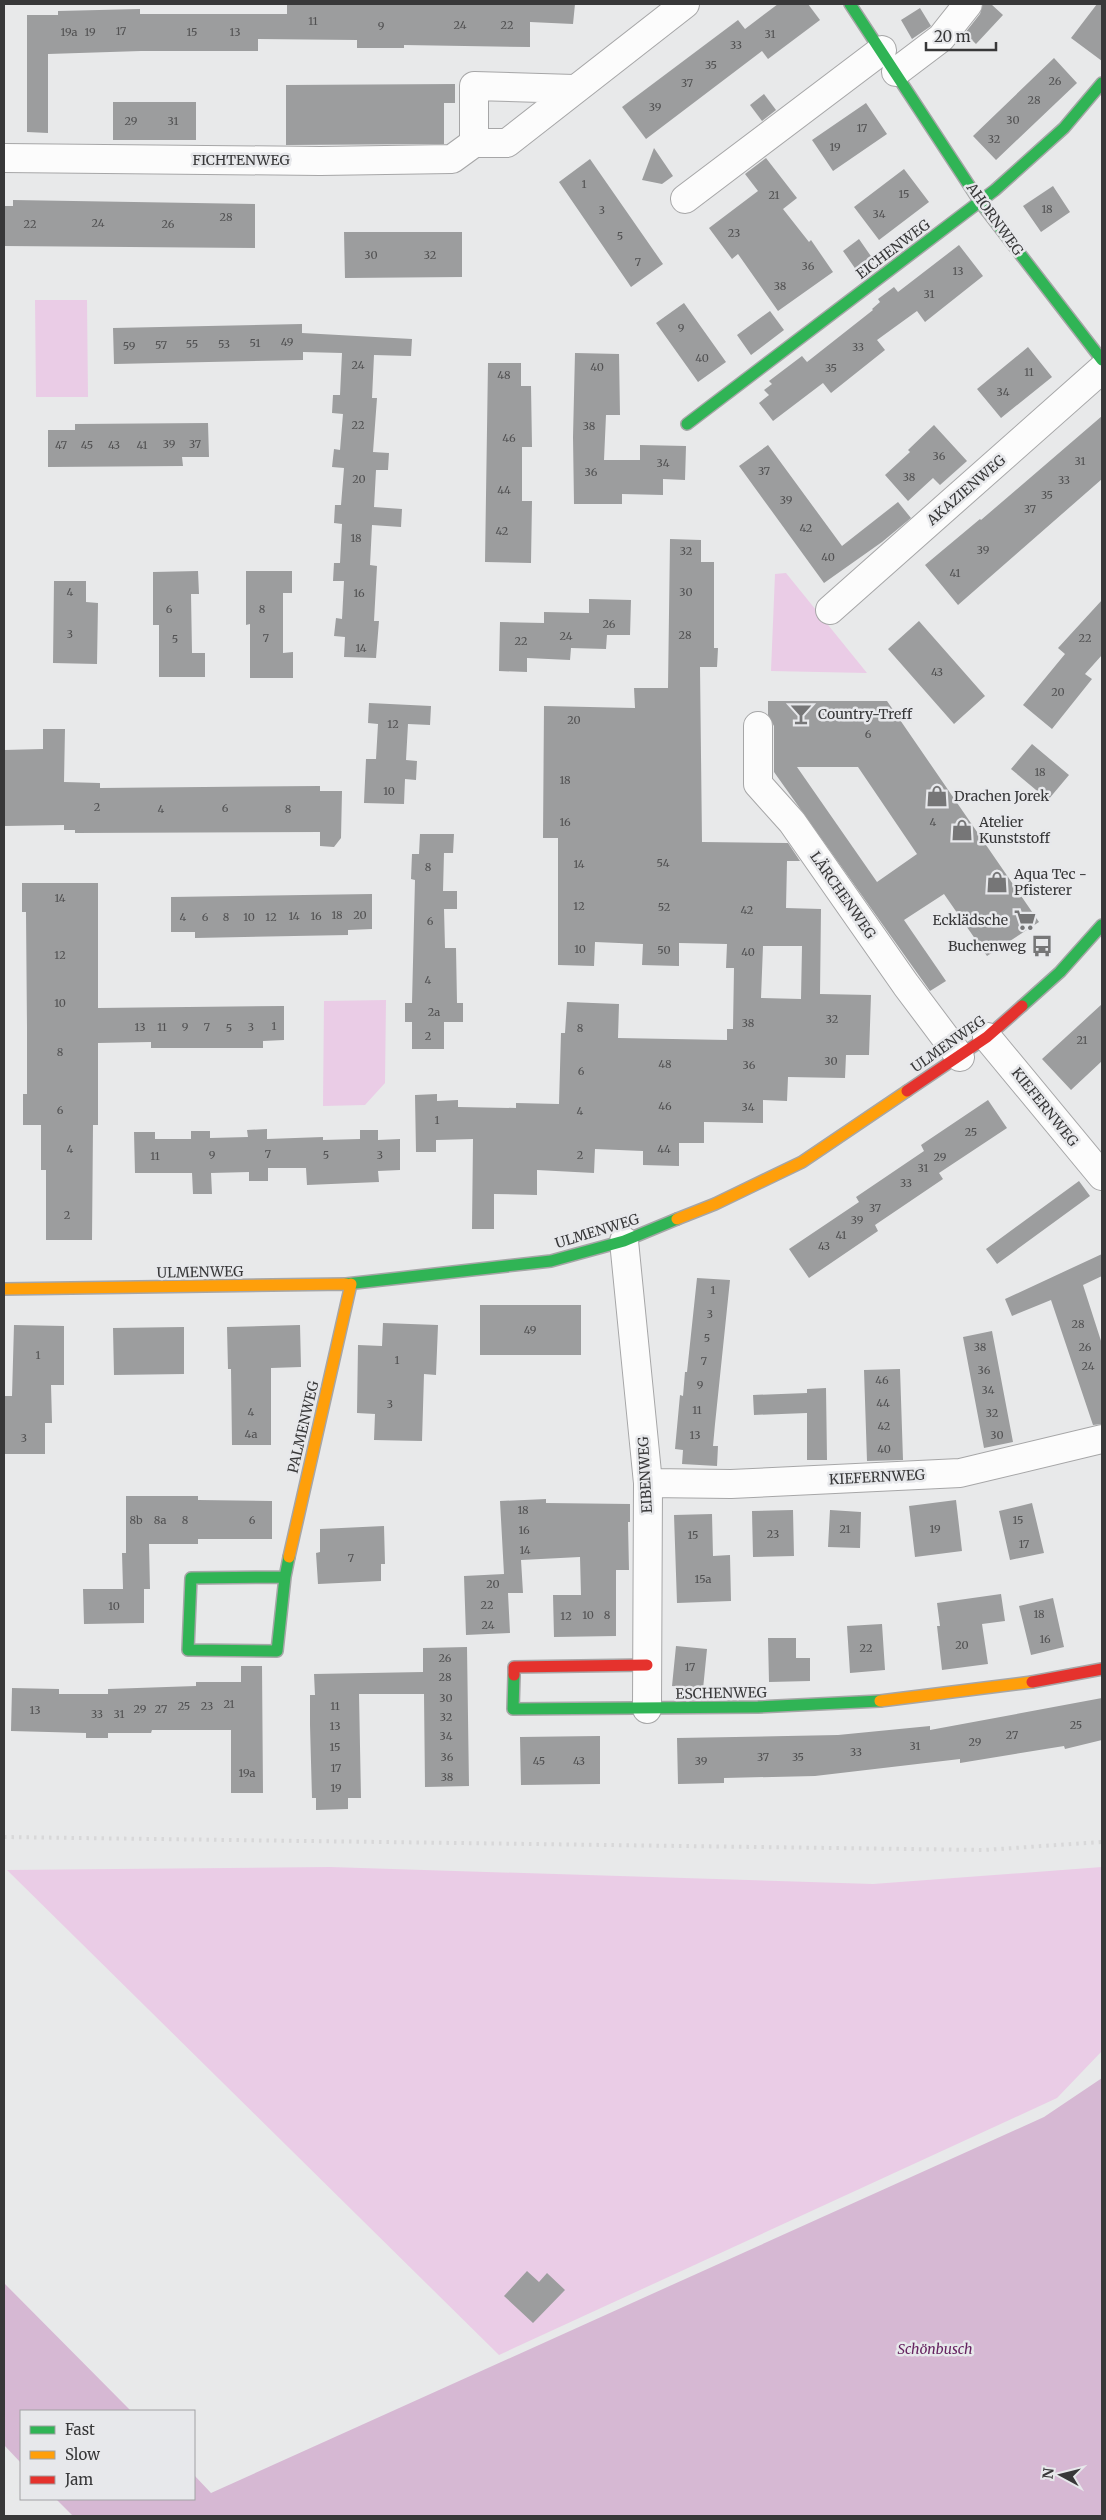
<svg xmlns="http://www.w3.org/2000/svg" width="1106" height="2520" viewBox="0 0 1106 2520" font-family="Merriweather,serif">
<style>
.green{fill:#eacce6}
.forest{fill:#d6b8d3}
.building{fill:#9c9d9e;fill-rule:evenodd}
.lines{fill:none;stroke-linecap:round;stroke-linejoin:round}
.street-casing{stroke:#a6a6a7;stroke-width:30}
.fast-casing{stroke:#a6a6a7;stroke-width:14}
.slow-casing{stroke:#a6a6a7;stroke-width:14}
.jam-casing{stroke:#a6a6a7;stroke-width:14}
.street{stroke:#fcfcfc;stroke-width:28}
.fast{stroke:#30b455;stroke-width:11}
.slow{stroke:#ff9f0a;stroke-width:11}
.jam{stroke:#e5322d;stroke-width:11}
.rail{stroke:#d8d8d9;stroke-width:4;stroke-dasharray:2.5 5;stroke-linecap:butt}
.labels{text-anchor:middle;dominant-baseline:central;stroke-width:5;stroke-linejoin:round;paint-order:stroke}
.number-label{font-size:11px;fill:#515152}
.street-label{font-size:14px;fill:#383839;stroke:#e7e8eb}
.poi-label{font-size:14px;fill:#383839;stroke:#e7e8eb;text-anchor:start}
.park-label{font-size:14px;font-style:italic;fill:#662360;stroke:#e7e8eb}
</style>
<rect width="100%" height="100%" fill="#e8e9ea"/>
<path class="green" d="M35 300H87L88 397H36Z
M786 573 867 673 771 671 775 574Z
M386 1000 385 1083 365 1105 323 1106 324 1001Z
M330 1867 873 1884 1102 1867V2051L1057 2098 499 2355 7 1870Z"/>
<path class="forest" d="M1102 2078V2516H73L56 2499H194V2475L211 2493 1044 2117Z
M4 2283 131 2411H21V2463L4 2445Z"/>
<path class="building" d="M287 4H575L573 24 530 22V47L404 45V48H357V40L258 39V51H141L48 54V133L27 132V15H58V11L140 9V14H287Z
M778 4H808L820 20 768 59 762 51 646 139 622 107 738 20 745 29Z
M983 4H991L1003 15 976 44 965 33 980 14Z
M1097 4H1102V61L1071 38Z
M920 8 931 26 912 39 901 20Z
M1054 58 1077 83 996 160 973 136Z
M455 84V103H444V144L286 145V85Z
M764 94 776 110 762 121 750 105Z
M113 102H196V140H113Z
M866 103 887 134 833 171 812 140Z
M654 148 673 176 662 184 642 180Z
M766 158 797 198 783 209 809 242 811 240 833 272 778 311 738 254 732 259 709 228 758 191 745 174Z
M590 159 663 264 631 287 559 182Z
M904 169 929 202 879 240 854 207Z
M1053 186 1070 212 1041 232 1023 206Z
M13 200 255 204V248L4 246V206H13Z
M344 232H462V277L345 278Z
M859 239 875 262 859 274 843 251Z
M959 245 983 276 925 322 917 311 877 340 885 350 831 393 823 383 773 421 759 403 769 395 764 390 772 384 769 381 802 356 807 362 873 310 872 309 880 302 878 299 894 287 898 292Z
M684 303 726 362 698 382 656 323Z
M770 311 784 330 751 355 737 335Z
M302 324V333L412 339 411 356 374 355 372 398H377L373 452 389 453 388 470H376L374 507 402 509 401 527 372 525 370 565 377 566 374 621H379L376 658 344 657 345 637 334 636 336 618 342 619 344 581H333L334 563H340L342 524 334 523 335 505H341L344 468 332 467 334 449 340 450 343 414 332 413 333 395H340L342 353 303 352V360L114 364 113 328Z
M1028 347 1052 377 1001 418 977 389Z
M575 353 619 354 620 415H606L604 460H640V445L686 446 685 480 663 479V495L622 494V504H574L573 437Z
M488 363H521V386H531L532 447H522V501H532L531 563 485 562Z
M1102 416V479L958 605 925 565 980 519 981 520Z
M208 423 209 457H182L183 466 48 467V430H75V424Z
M934 425 967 461 940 485 933 478 908 501 885 475 910 452 908 450Z
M768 445 842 546 898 502 911 518 882 542 824 583 739 466Z
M670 539 701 540V562H714V648H718L717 667H700L702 842 788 843 800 861H787L786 908 821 909 820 994 871 995 869 1055H846L845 1078 788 1077 787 1101 763 1100V1123L704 1122V1143H679V1166L643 1165V1151L595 1149 594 1173 537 1170V1195L494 1194V1229H472L473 1139 436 1140V1152H416L415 1095 437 1094V1101L458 1100V1107L516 1108V1103L559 1104 561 1033H565L567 1002 619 1004 618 1038 727 1040V1029H733L734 968H726L727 944 679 943V966L642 965 643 944 595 942 594 966 558 965V838H543L544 706 635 708 634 688H668ZM763 946H802L801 999 761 998Z
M198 571 199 594H191L192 653H205V677H159V625H153V572Z
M246 571H292V593H283V653L293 652V678H250V624L246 625Z
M54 581H86V602L98 603 97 664 53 663Z
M589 599 631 600 630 635H607L606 649 571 648 570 660 527 658V672L499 671 500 622 544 623V612L589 613Z
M1102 600V655L1085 674 1092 679 1052 729 1023 705 1065 654 1058 648Z
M919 621 985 696 954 724 888 649Z
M768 701H887L1039 922 987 956 944 894 904 920 946 981 930 991 774 772V726L768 715ZM797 767H858L917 854 877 882Z
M369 703 431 706 430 725 408 724 406 760 417 761 416 780 405 779 404 804 364 803 366 759H376L378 724 368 723Z
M43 729H65L64 782 100 783V788L320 786V791H342L341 838 334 847 320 846V832L75 833V830H64V825L4 826V750L43 749Z
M1032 744 1069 775 1048 800 1011 769Z
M420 834H454L453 853H444L443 891H457V909H444L445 948H456L457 1003H463V1022H444V1049H412V1022H405V1003H412L415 880 411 879 412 854H419Z
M22 883H98V1008L284 1006V1040L263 1041V1048H151V1042L98 1043V1125H93L92 1240H46V1170H41V1125H23V1094H27V1027L26 912H22Z
M372 894V929L348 930V935L195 938V932H171V897Z
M1102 1004V1061L1071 1090 1042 1059Z
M988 1100 1007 1128 939 1173 943 1179 875 1225 878 1231 809 1278 789 1249 859 1202 856 1197 924 1151 921 1145Z
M267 1129V1139L323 1137V1140L360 1139V1130H378V1140L400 1139V1170L378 1171 379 1182 307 1185 306 1168H268V1181H249V1172L211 1173 212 1194H193L192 1173H135L134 1132H155V1139H191V1131H210V1138L248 1137 247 1130Z
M1079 1181 1090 1196 997 1264 986 1249Z
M1102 1254V1276L1083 1285 1102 1344V1424L1093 1425 1051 1300 1012 1316 1005 1299Z
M697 1278 730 1280 715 1424 713 1446H718L717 1466 682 1464 683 1450 675 1449 680 1395 683 1396 685 1372H687Z
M480 1305H581V1355H480Z
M383 1323 438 1325 436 1375 424 1374 422 1441 374 1440 375 1414 357 1413 358 1345 382 1346Z
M14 1325 64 1326V1385H51L52 1423H45V1454H4V1396H12Z
M300 1325 301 1367 271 1368V1445H232L231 1369H228L227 1327Z
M184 1327V1374L114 1375 113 1328Z
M992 1331 1013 1442 984 1448 963 1337Z
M900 1369 903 1460 867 1461 864 1370Z
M826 1388 827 1460H807V1413L754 1415 753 1395 807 1393V1389Z
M126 1496H198V1500L272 1501V1539H198V1544H149L150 1589H144V1623L84 1624 83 1589H123L122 1553H126Z
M546 1499V1503L630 1504V1522H628L629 1570H616V1636L554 1637 553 1595H581L580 1557 521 1560 523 1593H508L510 1633 466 1635 464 1576 504 1574 500 1501Z
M956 1500 962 1551 915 1557 909 1506Z
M1032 1503 1044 1553 1010 1560 999 1511Z
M793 1510 794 1556 753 1557 752 1511Z
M830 1510 861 1512 860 1548 828 1547Z
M712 1514 713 1556 730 1555 731 1601 677 1603 674 1515Z
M384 1526 385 1564H381V1581L318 1584 316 1553 320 1552V1529Z
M1001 1594 1005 1621 982 1624 988 1664 942 1670 937 1626H940L937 1603Z
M1053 1598 1064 1647 1031 1655 1019 1606Z
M882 1624 885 1670 850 1673 847 1626Z
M768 1638H796V1658H810V1681L769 1682Z
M676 1646 707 1649 703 1689 672 1686Z
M467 1647 469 1786 425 1787 424 1694H359L361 1798H348V1809L316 1810V1798H312L310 1725V1695H315L314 1674 423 1672V1648Z
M241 1666H262L263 1793H231V1730H152L151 1733H108V1738H86V1733L11 1731 12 1688 59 1689V1694H108V1689L196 1686V1682H241Z
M1102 1698V1740L1065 1749 1064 1746 960 1763V1759L815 1776 724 1778V1783L678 1784 677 1738 838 1735 930 1726V1730Z
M600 1736V1784L521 1785 520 1737Z
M527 2271 539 2282 547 2273 565 2290 533 2323 504 2296Z"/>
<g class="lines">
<g class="street-casing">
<path id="street" d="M896 72 941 38 968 4
M574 89 474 86V143H507L685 4
M4 158 320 161 452 159 474 143
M685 199 882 50
M830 610 1102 369
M758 726V784L792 822 906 985 960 1057
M987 1037 1102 1176
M624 1241 648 1483 647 1709
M648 1483 731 1484 960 1473 1102 1439"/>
</g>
<g class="fast-casing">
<path id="fast" d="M850 4 980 202 1102 360
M687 424 995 190 1064 128 1102 83
M1022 1006 1060 972 1102 925
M346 1284 551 1261 624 1241 677 1219
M285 1577 191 1578 188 1650 277 1651 285 1577 289 1557
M514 1675 513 1709 758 1707 880 1701"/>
</g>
<g class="slow-casing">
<path id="slow" d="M677 1219 715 1204 802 1162 907 1091
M4 1289 346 1284
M289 1557 351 1284
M880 1701 1032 1682"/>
</g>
<g class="jam-casing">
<path id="jam" d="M907 1091 987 1037 1022 1006
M514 1675V1667L647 1665
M1032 1682 1102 1669"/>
</g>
<use href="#street" class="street"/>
<use href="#fast" class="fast"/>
<use href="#slow" class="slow"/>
<use href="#jam" class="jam"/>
<path class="rail" d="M4 1837 984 1850 1102 1842"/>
</g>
<defs>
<g id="bar-bare" transform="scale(1.725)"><path d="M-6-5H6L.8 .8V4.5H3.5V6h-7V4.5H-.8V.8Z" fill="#767677" stroke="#e7e8eb" stroke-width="2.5" paint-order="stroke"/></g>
<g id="shop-bare" transform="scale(1.725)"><path d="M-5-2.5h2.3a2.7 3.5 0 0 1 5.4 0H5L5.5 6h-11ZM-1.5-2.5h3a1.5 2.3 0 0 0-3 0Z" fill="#767677" stroke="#e7e8eb" stroke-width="2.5" paint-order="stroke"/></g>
<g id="supermarket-bare" transform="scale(1.725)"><path d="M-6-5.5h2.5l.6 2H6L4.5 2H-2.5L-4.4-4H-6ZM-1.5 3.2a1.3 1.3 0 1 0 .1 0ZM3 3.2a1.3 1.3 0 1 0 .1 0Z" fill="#767677" stroke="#e7e8eb" stroke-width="2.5" paint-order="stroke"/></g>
<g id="bus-bare" transform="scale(1.725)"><path d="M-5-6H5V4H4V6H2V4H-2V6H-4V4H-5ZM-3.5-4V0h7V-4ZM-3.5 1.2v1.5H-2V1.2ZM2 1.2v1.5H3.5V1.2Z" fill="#767677" stroke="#e7e8eb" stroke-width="2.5" paint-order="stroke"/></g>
</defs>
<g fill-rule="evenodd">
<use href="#bar-bare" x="801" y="714"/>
<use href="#shop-bare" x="937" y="796"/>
<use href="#shop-bare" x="962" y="830"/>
<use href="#shop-bare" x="997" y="882"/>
<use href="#supermarket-bare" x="1025" y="920"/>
<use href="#bus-bare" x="1042" y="946"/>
</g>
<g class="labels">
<g class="number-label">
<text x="313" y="21">11</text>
<text x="460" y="25">24</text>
<text x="507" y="25">22</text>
<text x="381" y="26">9</text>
<text x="121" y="31">17</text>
<text x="69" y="32">19a</text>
<text x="90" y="32">19</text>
<text x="192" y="32">15</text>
<text x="235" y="32">13</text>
<text x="770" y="34">31</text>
<text x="736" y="45">33</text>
<text x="711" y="65">35</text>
<text x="1055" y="81">26</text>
<text x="687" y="83">37</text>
<text x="1034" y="100">28</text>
<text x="655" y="107">39</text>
<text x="1013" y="120">30</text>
<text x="131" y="121">29</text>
<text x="173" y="121">31</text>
<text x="862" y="128">17</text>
<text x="994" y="139">32</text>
<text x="835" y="147">19</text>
<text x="584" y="184">1</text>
<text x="904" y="194">15</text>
<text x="774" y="195">21</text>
<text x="1047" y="209">18</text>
<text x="602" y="210">3</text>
<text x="879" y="214">34</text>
<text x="226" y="217">28</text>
<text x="98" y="223">24</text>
<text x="30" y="224">22</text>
<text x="168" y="224">26</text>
<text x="734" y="233">23</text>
<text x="620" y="236">5</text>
<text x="371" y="255">30</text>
<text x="430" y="255">32</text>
<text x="638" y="262">7</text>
<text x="808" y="266">36</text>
<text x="958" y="271">13</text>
<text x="780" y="286">38</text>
<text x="929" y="294">31</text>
<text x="681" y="328">9</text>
<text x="287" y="342">49</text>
<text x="255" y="343">51</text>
<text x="192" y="344">55</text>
<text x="224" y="344">53</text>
<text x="161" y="345">57</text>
<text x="129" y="346">59</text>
<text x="858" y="347">33</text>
<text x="702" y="358">40</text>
<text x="358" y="365">24</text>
<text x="597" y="367">40</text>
<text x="831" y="368">35</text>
<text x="1029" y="372">11</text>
<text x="504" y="375">48</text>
<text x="1003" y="392">34</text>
<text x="358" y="425">22</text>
<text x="589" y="426">38</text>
<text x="509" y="438">46</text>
<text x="169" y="444">39</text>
<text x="195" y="444">37</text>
<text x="61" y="445">47</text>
<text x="87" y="445">45</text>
<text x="114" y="445">43</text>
<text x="142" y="445">41</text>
<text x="939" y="456">36</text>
<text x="1080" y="461">31</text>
<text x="663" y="463">34</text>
<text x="764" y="471">37</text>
<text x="591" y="472">36</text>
<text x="909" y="477">38</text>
<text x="359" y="479">20</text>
<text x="1064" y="480">33</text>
<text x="504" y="490">44</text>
<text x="1047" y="495">35</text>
<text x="786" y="500">39</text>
<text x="1030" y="509">37</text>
<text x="806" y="528">42</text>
<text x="502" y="531">42</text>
<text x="356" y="538">18</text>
<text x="983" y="550">39</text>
<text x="686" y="551">32</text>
<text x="828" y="557">40</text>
<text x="955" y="573">41</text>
<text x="70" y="592">4</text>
<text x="686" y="592">30</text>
<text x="359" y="593">16</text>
<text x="169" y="609">6</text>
<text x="262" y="609">8</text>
<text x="609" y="624">26</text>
<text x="70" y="634">3</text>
<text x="685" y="635">28</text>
<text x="566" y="636">24</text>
<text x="266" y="638">7</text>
<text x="1085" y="638">22</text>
<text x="175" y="639">5</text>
<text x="521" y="641">22</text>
<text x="361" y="648">14</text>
<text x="937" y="672">43</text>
<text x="1058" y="692">20</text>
<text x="574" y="720">20</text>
<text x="393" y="724">12</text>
<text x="868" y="734">6</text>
<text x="1040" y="772">18</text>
<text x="565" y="780">18</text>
<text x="389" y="791">10</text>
<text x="97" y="807">2</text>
<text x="225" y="808">6</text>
<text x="161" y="809">4</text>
<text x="288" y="809">8</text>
<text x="565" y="822">16</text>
<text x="933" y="822">4</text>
<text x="663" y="863">54</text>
<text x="579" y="864">14</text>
<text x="428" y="867">8</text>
<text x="60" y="898">14</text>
<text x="579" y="906">12</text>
<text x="664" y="907">52</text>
<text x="747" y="910">42</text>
<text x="337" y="915">18</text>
<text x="360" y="915">20</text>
<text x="294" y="916">14</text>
<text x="316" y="916">16</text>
<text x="183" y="917">4</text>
<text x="205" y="917">6</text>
<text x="226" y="917">8</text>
<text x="249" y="917">10</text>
<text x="271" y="917">12</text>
<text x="430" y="921">6</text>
<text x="580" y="949">10</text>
<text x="664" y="950">50</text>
<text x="748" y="952">40</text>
<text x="60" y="955">12</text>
<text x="428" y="980">4</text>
<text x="60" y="1003">10</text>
<text x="434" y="1012">2a</text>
<text x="832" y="1019">32</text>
<text x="748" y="1023">38</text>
<text x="274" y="1026">1</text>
<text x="140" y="1027">13</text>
<text x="162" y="1027">11</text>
<text x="185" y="1027">9</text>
<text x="207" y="1027">7</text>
<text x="251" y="1027">3</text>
<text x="229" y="1028">5</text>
<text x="580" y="1028">8</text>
<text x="428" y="1036">2</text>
<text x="1082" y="1040">21</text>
<text x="60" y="1052">8</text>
<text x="831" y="1061">30</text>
<text x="665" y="1064">48</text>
<text x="749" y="1065">36</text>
<text x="581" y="1071">6</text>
<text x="665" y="1106">46</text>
<text x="748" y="1107">34</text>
<text x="60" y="1110">6</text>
<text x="580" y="1111">4</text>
<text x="437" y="1120">1</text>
<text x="971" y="1132">25</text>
<text x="70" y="1149">4</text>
<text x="664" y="1149">44</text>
<text x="268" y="1154">7</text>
<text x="212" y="1155">9</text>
<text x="326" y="1155">5</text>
<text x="380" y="1155">3</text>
<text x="580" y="1155">2</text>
<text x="155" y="1156">11</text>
<text x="940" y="1157">29</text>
<text x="923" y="1168">31</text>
<text x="906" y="1183">33</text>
<text x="875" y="1208">37</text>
<text x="67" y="1215">2</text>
<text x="857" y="1220">39</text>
<text x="841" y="1235">41</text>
<text x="824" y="1246">43</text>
<text x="713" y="1290">1</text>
<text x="710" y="1314">3</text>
<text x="1078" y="1324">28</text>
<text x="530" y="1330">49</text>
<text x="707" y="1338">5</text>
<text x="980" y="1347">38</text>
<text x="1085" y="1347">26</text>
<text x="38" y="1355">1</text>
<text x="397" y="1360">1</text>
<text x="704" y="1361">7</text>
<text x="1088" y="1366">24</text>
<text x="984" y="1370">36</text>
<text x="882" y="1380">46</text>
<text x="700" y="1385">9</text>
<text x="988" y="1390">34</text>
<text x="883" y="1403">44</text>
<text x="390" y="1404">3</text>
<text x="697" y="1410">11</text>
<text x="251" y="1412">4</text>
<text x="992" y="1413">32</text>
<text x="884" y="1426">42</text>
<text x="251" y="1434">4a</text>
<text x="695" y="1435">13</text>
<text x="997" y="1435">30</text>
<text x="24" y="1438">3</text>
<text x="884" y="1449">40</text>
<text x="523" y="1510">18</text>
<text x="136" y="1520">8b</text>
<text x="160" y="1520">8a</text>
<text x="185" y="1520">8</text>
<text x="252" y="1520">6</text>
<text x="1018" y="1520">15</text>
<text x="845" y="1529">21</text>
<text x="935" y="1529">19</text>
<text x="524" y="1530">16</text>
<text x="773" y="1534">23</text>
<text x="693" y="1535">15</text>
<text x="1024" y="1544">17</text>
<text x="525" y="1550">14</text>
<text x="351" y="1558">7</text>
<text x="703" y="1579">15a</text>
<text x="493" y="1584">20</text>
<text x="487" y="1605">22</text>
<text x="114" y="1606">10</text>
<text x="1039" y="1614">18</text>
<text x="588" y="1615">10</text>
<text x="607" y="1615">8</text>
<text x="566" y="1616">12</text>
<text x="488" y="1625">24</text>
<text x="1045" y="1639">16</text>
<text x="962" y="1645">20</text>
<text x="866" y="1648">22</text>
<text x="445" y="1658">26</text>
<text x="690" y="1667">17</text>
<text x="445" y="1677">28</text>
<text x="446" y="1698">30</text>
<text x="229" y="1704">21</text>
<text x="184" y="1706">25</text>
<text x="207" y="1706">23</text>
<text x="335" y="1706">11</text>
<text x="140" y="1709">29</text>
<text x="161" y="1709">27</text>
<text x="35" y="1710">13</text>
<text x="97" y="1714">33</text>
<text x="119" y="1714">31</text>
<text x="446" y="1717">32</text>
<text x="1076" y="1725">25</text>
<text x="335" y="1726">13</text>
<text x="1012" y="1735">27</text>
<text x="446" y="1736">34</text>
<text x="975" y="1742">29</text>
<text x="915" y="1746">31</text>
<text x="335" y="1747">15</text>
<text x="856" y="1752">33</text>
<text x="447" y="1757">36</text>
<text x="763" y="1757">37</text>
<text x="798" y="1757">35</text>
<text x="539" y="1761">45</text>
<text x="579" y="1761">43</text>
<text x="701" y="1761">39</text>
<text x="336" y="1768">17</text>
<text x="247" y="1773">19a</text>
<text x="447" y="1777">38</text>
<text x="336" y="1788">19</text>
</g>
<g class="street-label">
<text x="241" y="160">FICHTENWEG</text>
<text transform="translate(995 219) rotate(54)">AHORNWEG</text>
<text transform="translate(893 249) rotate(-37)">EICHENWEG</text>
<text transform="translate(966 490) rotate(-41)">AKAZIENWEG</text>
<text transform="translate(843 895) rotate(55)">LÄRCHENWEG</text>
<text transform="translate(948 1044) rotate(-35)">ULMENWEG</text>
<text transform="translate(1045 1107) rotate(51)">KIEFERNWEG</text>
<text transform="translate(597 1231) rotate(-17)">ULMENWEG</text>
<text transform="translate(200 1272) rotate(-1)">ULMENWEG</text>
<text transform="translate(303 1427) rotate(-77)">PALMENWEG</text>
<text transform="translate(645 1475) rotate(-93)">EIBENWEG</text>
<text transform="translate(877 1477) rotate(-3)">KIEFERNWEG</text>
<text transform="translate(721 1693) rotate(-1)">ESCHENWEG</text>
</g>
<g class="poi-label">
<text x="818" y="714">Country-Treff</text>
<text x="954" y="796">Drachen Jorek</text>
<text x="979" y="822">Atelier<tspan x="979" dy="16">Kunststoff</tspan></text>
<text x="1014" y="874">Aqua Tec -<tspan x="1014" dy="16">Pfisterer</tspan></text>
<text x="1008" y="920" text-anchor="end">Ecklädsche</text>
<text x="1026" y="946" text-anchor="end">Buchenweg</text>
</g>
<g class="park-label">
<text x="935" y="2349">Schönbusch</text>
</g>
</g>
<rect width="1106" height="2520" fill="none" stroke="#383839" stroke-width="10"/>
<rect x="20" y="2410" width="175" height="90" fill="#e7e8eb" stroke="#a1a2a4"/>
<rect x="30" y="2426" width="25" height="8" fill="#30b455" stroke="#a1a2a4"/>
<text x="65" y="2435" font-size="15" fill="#383839">Fast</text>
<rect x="30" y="2451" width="25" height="8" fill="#ff9f0a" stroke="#a1a2a4"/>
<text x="65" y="2460" font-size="15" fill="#383839">Slow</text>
<rect x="30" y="2476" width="25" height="8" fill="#e5322d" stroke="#a1a2a4"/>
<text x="65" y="2485" font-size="15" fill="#383839">Jam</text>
<g transform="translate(1061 2475) rotate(277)" stroke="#e7e8eb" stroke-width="4" paint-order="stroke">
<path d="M0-4L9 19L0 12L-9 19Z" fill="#383839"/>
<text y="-8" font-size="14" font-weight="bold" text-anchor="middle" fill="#383839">N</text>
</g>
<path d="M926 42v8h70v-8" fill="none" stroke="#383839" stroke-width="2.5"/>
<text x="934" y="42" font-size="15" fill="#383839" stroke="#e7e8eb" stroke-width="4" paint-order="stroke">20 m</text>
</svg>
